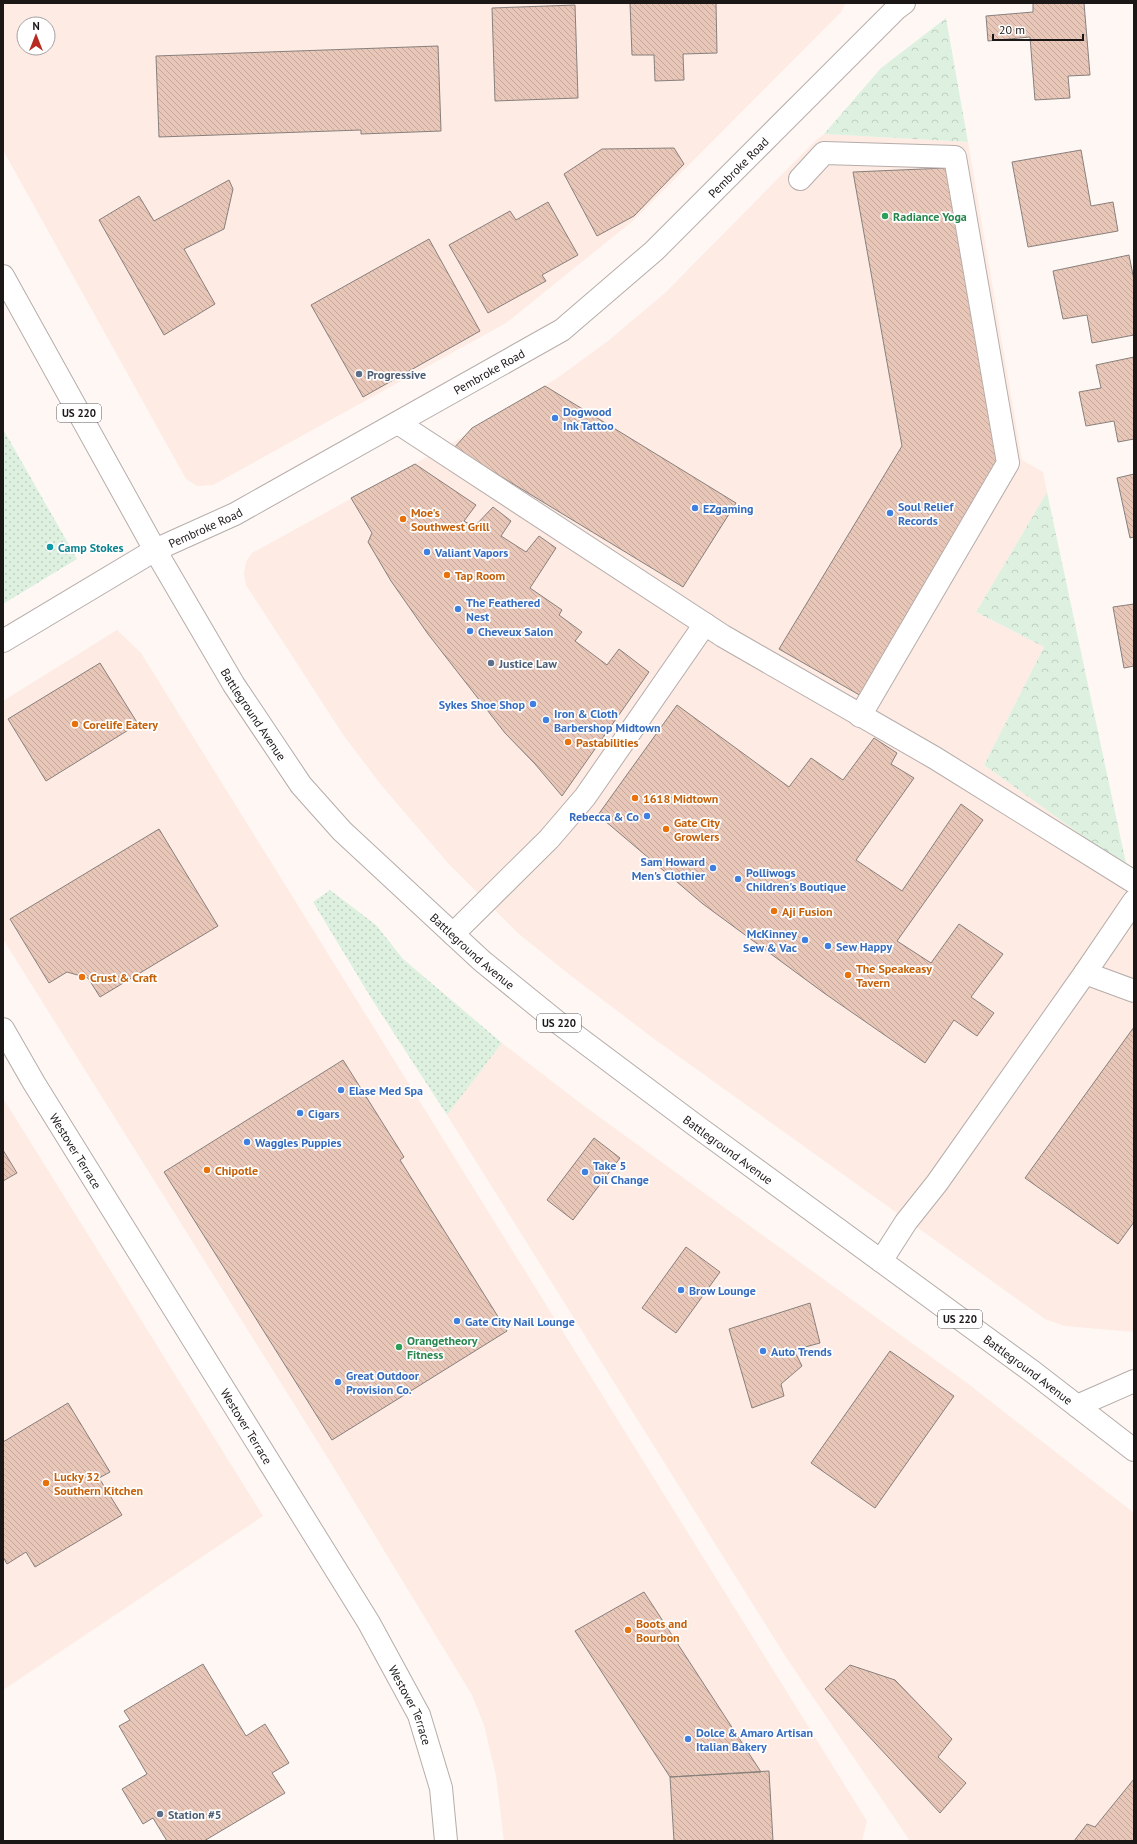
<svg xmlns="http://www.w3.org/2000/svg" width="1137" height="1844" viewBox="0 0 1137 1844" font-family="'PT Sans',sans-serif">
<style>
.built{fill:#fdebe4;fill-rule:evenodd}
.grass{fill:url(#grass-dots)}
.forest{fill:url(#forest-crowns)}
.building{fill:url(#building-back-hatch);stroke:#88807d}
.lines{fill:none;stroke-linecap:round;stroke-linejoin:round}
.minor-casing{stroke:#b6adaa;stroke-width:24}
.major-casing{stroke:#b6adaa;stroke-width:24}
.minor{stroke:#fff;stroke-width:22}
.major{stroke:#fff;stroke-width:22}
.leisure-dot{fill:#2e9e5b;stroke:#fff;stroke-width:1.5}
.service-dot{fill:#5c6f8a;stroke:#fff;stroke-width:1.5}
.shop-dot{fill:#3f7fe0;stroke:#fff;stroke-width:1.5}
.food-dot{fill:#e8710a;stroke:#fff;stroke-width:1.5}
.culture-dot{fill:#0f9aa8;stroke:#fff;stroke-width:1.5}
.labels{text-anchor:middle;dominant-baseline:central;stroke-width:3.5;stroke-linejoin:round;paint-order:stroke}
.shield{fill:#fff;stroke:#5f5d5c;stroke-width:1}
.shield-label{font-size:11px;font-weight:bold;fill:#1a1716}
.street-label{font-size:12px;fill:#1a1716;stroke:#fff}
.leisure-label{font-size:12px;font-weight:bold;fill:#27864d;stroke:#fff;text-anchor:start}
.service-label{font-size:12px;font-weight:bold;fill:#4e5e75;stroke:#fff;text-anchor:start}
.shop-label{font-size:12px;font-weight:bold;fill:#366cbe;stroke:#fff;text-anchor:start}
.food-label{font-size:12px;font-weight:bold;fill:#c56008;stroke:#fff;text-anchor:start}
.culture-label{font-size:12px;font-weight:bold;fill:#0d838f;stroke:#fff;text-anchor:start}
</style>
<defs>
<pattern id="grass-dots" width="8" height="8" patternUnits="userSpaceOnUse"><rect width="8" height="8" fill="#def1e0"/><path d="M2 2h.1M6 6h.1" fill="none" stroke="#becebf" stroke-width="1.8" stroke-linecap="round"/></pattern>
<pattern id="forest-crowns" width="20" height="18" patternUnits="userSpaceOnUse"><rect width="20" height="18" fill="#def1e0"/><path d="M2 6a3 3 0 1 1 6 0M12 15a3 3 0 1 1 6 0" fill="none" stroke="#becebf"/></pattern>
<pattern id="building-back-hatch" width="6" height="6" patternUnits="userSpaceOnUse"><rect width="6" height="6" fill="#e8c6b8"/><path d="M-1 5l2 2M0 0l6 6M5-1l2 2" fill="none" stroke="#c6a99d"/></pattern>
</defs>
<rect width="100%" height="100%" fill="#fff7f4"/>
<path class="built" d="M3 3H845L842 11 634 220 506 323 213 485 197 486 186 479 3 150ZM24 24H48V48H24Z
M824 134 968 142 1022 460 1043 472 1047 492 976 612 1044 647 984 765 1127 868 1134 869V1332L1065 1326 1045 1319 653 1038 570 975 519 934 448 863 382 786 344 736 246 585 244 573 246 562 252 553 449 445 556 379 608 341 665 293 815 141Z
M117 630 141 653 867 1821 862 1841H504L496 1776 484 1725 472 1695 326 1455 3 939V701Z
M502 1043 584 1106 967 1383 1134 1513V1841H910L784 1654 447 1115Z
M3 1098 263 1516 3 1690Z"/>
<path class="grass" d="M3 429 77 559 3 604Z
M330 890 376 925 403 959 502 1043 447 1115 373 1001 313 902Z"/>
<path class="forest" d="M946 18 968 142 824 134 881 68Z
M1047 492 1127 868 984 765 1044 647 976 612Z"/>
<path class="building" d="M630 3H716L717 53 683 54 684 80 655 81 654 55H632Z
M1033 3H1084L1090 75 1068 76 1070 98 1035 100 1030 37 988 41 986 16 1033 12Z
M575 5 578 98 495 101 492 8Z
M438 46 441 131 361 134V130L159 137 156 56Z
M674 148 684 164 634 216 597 236 564 174 602 149Z
M1081 150 1091 206 1113 202 1118 231 1028 247 1012 162Z
M946 168 999 461 863 697 779 649 902 446 853 172Z
M229 180 233 189 224 229 184 249 215 304 164 335 99 220 139 196 154 221Z
M548 202 578 255 542 275 546 281 488 313 449 245 510 211 516 220Z
M429 239 480 331 363 397 311 305Z
M1129 255 1134 280V335L1092 343 1087 315 1063 319 1053 271Z
M1134 357V439L1118 442 1114 421 1086 426 1079 392 1101 388 1096 365Z
M545 386 736 503 683 587 454 448 472 428Z
M415 464 476 505 464 521 474 527 493 507 511 521 501 536 526 552 539 536 556 548 530 588 562 610 559 615 582 632 575 641 607 665 619 649 649 672 562 796 535 764 505 733 428 634 391 581 368 542 372 533 351 498Z
M1134 474V537L1130 538 1117 478Z
M1134 604V666L1124 668 1113 607Z
M100 663 138 724 46 781 8 719Z
M677 705 789 787 811 758 843 780 874 738 897 753 891 764 914 778 856 860 902 891 961 804 983 820 897 941 931 963 959 924 1003 954 971 997 994 1013 977 1036 954 1020 925 1063 824 993 703 904 598 815Z
M159 829 218 926 100 997 88 978 67 972 49 983 10 919Z
M1134 1027V1222L1118 1244 1025 1178Z
M343 1060 404 1157 400 1160 507 1331 332 1440 164 1172Z
M594 1138 620 1158 573 1220 547 1200Z
M3 1150 17 1173 3 1181Z
M686 1247 720 1272 676 1333 642 1308Z
M810 1303 820 1343 794 1350 802 1366 781 1384 784 1396 752 1408 729 1329Z
M890 1351 954 1396 875 1508 811 1463Z
M68 1403 110 1472 99 1478 122 1515 35 1567 26 1552 7 1564 3 1557V1442Z
M644 1592 761 1772 670 1777 575 1631Z
M203 1664 246 1736 265 1724 289 1763 272 1773 285 1793 204 1841H167L153 1818 143 1824 122 1789 147 1774 119 1726 130 1720 124 1711Z
M850 1665 895 1680 952 1739 938 1757 966 1783 940 1813 825 1689Z
M769 1771 773 1841H674L670 1777Z
M1134 1779V1841H1074L1087 1824 1095 1827Z"/>
<g class="lines">
<g class="minor-casing">
<g id="minor">
<path d="M800 179 824 153 955 157 1008 463 860 716"/>
<path d="M398 423 723 636 935 758 1134 882"/>
<path id="s1" d="M155 550 235 514 562 330 654 251 896 9 904 3"/>
<path d="M453 934 549 839 585 797 705 624"/>
<path d="M1085 973 1134 991"/>
<path d="M881 1261 906 1222 937 1183 1085 973 1134 901"/>
<path d="M1077 1406 1134 1381"/>
</g>
</g>
<g class="major-casing">
<g id="major">
<path id="s2" d="M3 276 155 550 234 685 301 785 342 831 482 961 556 1021 695 1125 1033 1372 1134 1450"/>
<path d="M3 641 155 550"/>
<path id="s3" d="M3 1029 34 1083 369 1623 419 1715 441 1788 446 1841"/>
</g>
</g>
<use href="#minor" class="minor"/>
<use href="#major" class="major"/>
</g>
<g class="leisure-dot">
<circle cx="885" cy="216" r="4"/>
<circle cx="399" cy="1347" r="4"/>
</g>
<g class="service-dot">
<circle cx="359" cy="374" r="4"/>
<circle cx="491" cy="663" r="4"/>
<circle cx="160" cy="1814" r="4"/>
</g>
<g class="shop-dot">
<circle cx="555" cy="418" r="4"/>
<circle cx="695" cy="508" r="4"/>
<circle cx="890" cy="513" r="4"/>
<circle cx="427" cy="552" r="4"/>
<circle cx="458" cy="609" r="4"/>
<circle cx="470" cy="631" r="4"/>
<circle cx="533" cy="704" r="4"/>
<circle cx="546" cy="720" r="4"/>
<circle cx="647" cy="816" r="4"/>
<circle cx="713" cy="868" r="4"/>
<circle cx="738" cy="879" r="4"/>
<circle cx="805" cy="940" r="4"/>
<circle cx="828" cy="946" r="4"/>
<circle cx="341" cy="1090" r="4"/>
<circle cx="300" cy="1113" r="4"/>
<circle cx="247" cy="1142" r="4"/>
<circle cx="585" cy="1172" r="4"/>
<circle cx="681" cy="1290" r="4"/>
<circle cx="457" cy="1321" r="4"/>
<circle cx="763" cy="1351" r="4"/>
<circle cx="338" cy="1382" r="4"/>
<circle cx="688" cy="1739" r="4"/>
</g>
<g class="food-dot">
<circle cx="403" cy="519" r="4"/>
<circle cx="447" cy="575" r="4"/>
<circle cx="75" cy="724" r="4"/>
<circle cx="568" cy="742" r="4"/>
<circle cx="635" cy="798" r="4"/>
<circle cx="666" cy="829" r="4"/>
<circle cx="774" cy="911" r="4"/>
<circle cx="848" cy="975" r="4"/>
<circle cx="82" cy="977" r="4"/>
<circle cx="207" cy="1170" r="4"/>
<circle cx="46" cy="1483" r="4"/>
<circle cx="628" cy="1630" r="4"/>
</g>
<circle class="culture-dot" cx="50" cy="547" r="4"/>
<g class="labels">
<g class="shield">
<rect x="57" y="404" width="44" height="18" rx="3"/>
<rect x="537" y="1014" width="44" height="18" rx="3"/>
<rect x="938" y="1310" width="44" height="18" rx="3"/>
</g>
<g class="shield-label">
<text x="79" y="413">US 220</text>
<text x="559" y="1023">US 220</text>
<text x="960" y="1319">US 220</text>
</g>
<g class="street-label">
<text stroke="none"><textPath href="#s1" startOffset="703">Pembroke Road</textPath></text>
<text stroke="none"><textPath href="#s1" startOffset="379">Pembroke Road</textPath></text>
<text stroke="none"><textPath href="#s1" startOffset="55">Pembroke Road</textPath></text>
<text stroke="none"><textPath href="#s2" startOffset="505">Battleground Avenue</textPath></text>
<text stroke="none"><textPath href="#s2" startOffset="829">Battleground Avenue</textPath></text>
<text stroke="none"><textPath href="#s2" startOffset="1153">Battleground Avenue</textPath></text>
<text stroke="none"><textPath href="#s3" startOffset="142">Westover Terrace</textPath></text>
<text stroke="none"><textPath href="#s2" startOffset="1525">Battleground Avenue</textPath></text>
<text stroke="none"><textPath href="#s3" startOffset="466">Westover Terrace</textPath></text>
<text stroke="none"><textPath href="#s3" startOffset="790">Westover Terrace</textPath></text>
</g>
<g class="leisure-label">
<text x="893" y="216">Radiance Yoga</text>
<text x="407" y="1340">Orangetheory<tspan x="407" dy="14">Fitness</tspan></text>
</g>
<g class="service-label">
<text x="367" y="374">Progressive</text>
<text x="499" y="663">Justice Law</text>
<text x="168" y="1814">Station #5</text>
</g>
<g class="shop-label">
<text x="563" y="411">Dogwood<tspan x="563" dy="14">Ink Tattoo</tspan></text>
<text x="898" y="506">Soul Relief<tspan x="898" dy="14">Records</tspan></text>
<text x="703" y="508">EZgaming</text>
<text x="435" y="552">Valiant Vapors</text>
<text x="466" y="602">The Feathered<tspan x="466" dy="14">Nest</tspan></text>
<text x="478" y="631">Cheveux Salon</text>
<text x="525" y="704" text-anchor="end">Sykes Shoe Shop</text>
<text x="554" y="713">Iron &amp; Cloth<tspan x="554" dy="14">Barbershop Midtown</tspan></text>
<text x="639" y="816" text-anchor="end">Rebecca &amp; Co</text>
<text x="705" y="861" text-anchor="end">Sam Howard<tspan x="705" dy="14">Men's Clothier</tspan></text>
<text x="746" y="872">Polliwogs<tspan x="746" dy="14">Children's Boutique</tspan></text>
<text x="797" y="933" text-anchor="end">McKinney<tspan x="797" dy="14">Sew &amp; Vac</tspan></text>
<text x="836" y="946">Sew Happy</text>
<text x="349" y="1090">Elase Med Spa</text>
<text x="308" y="1113">Cigars</text>
<text x="255" y="1142">Waggles Puppies</text>
<text x="593" y="1165">Take 5<tspan x="593" dy="14">Oil Change</tspan></text>
<text x="689" y="1290">Brow Lounge</text>
<text x="465" y="1321">Gate City Nail Lounge</text>
<text x="771" y="1351">Auto Trends</text>
<text x="346" y="1375">Great Outdoor<tspan x="346" dy="14">Provision Co.</tspan></text>
<text x="696" y="1732">Dolce &amp; Amaro Artisan<tspan x="696" dy="14">Italian Bakery</tspan></text>
</g>
<g class="food-label">
<text x="411" y="512">Moe's<tspan x="411" dy="14">Southwest Grill</tspan></text>
<text x="455" y="575">Tap Room</text>
<text x="83" y="724">Corelife Eatery</text>
<text x="576" y="742">Pastabilities</text>
<text x="643" y="798">1618 Midtown</text>
<text x="674" y="822">Gate City<tspan x="674" dy="14">Growlers</tspan></text>
<text x="782" y="911">Aji Fusion</text>
<text x="856" y="968">The Speakeasy<tspan x="856" dy="14">Tavern</tspan></text>
<text x="90" y="977">Crust &amp; Craft</text>
<text x="215" y="1170">Chipotle</text>
<text x="54" y="1476">Lucky 32<tspan x="54" dy="14">Southern Kitchen</tspan></text>
<text x="636" y="1623">Boots and<tspan x="636" dy="14">Bourbon</tspan></text>
</g>
<g class="culture-label">
<text x="58" y="547">Camp Stokes</text>
</g>
</g>
<rect width="1137" height="1844" fill="none" stroke="#1a1716" stroke-width="8"/>
<g transform="translate(36 36)"><circle r="19" fill="#ffffff" stroke="#a3a2a2"/>
<path d="M0-3L7 15L0 10L-7 15Z" fill="#b82a21"/>
<text y="-6" font-size="11" font-weight="bold" text-anchor="middle" fill="#1a1716">N</text>
</g>
<path d="M993 34v6h90v-6" fill="none" stroke="#1a1716" stroke-width="2"/>
<text x="999" y="34" font-size="12" fill="#1a1716" stroke="#ffffff" stroke-width="3" paint-order="stroke">20 m</text>
</svg>
